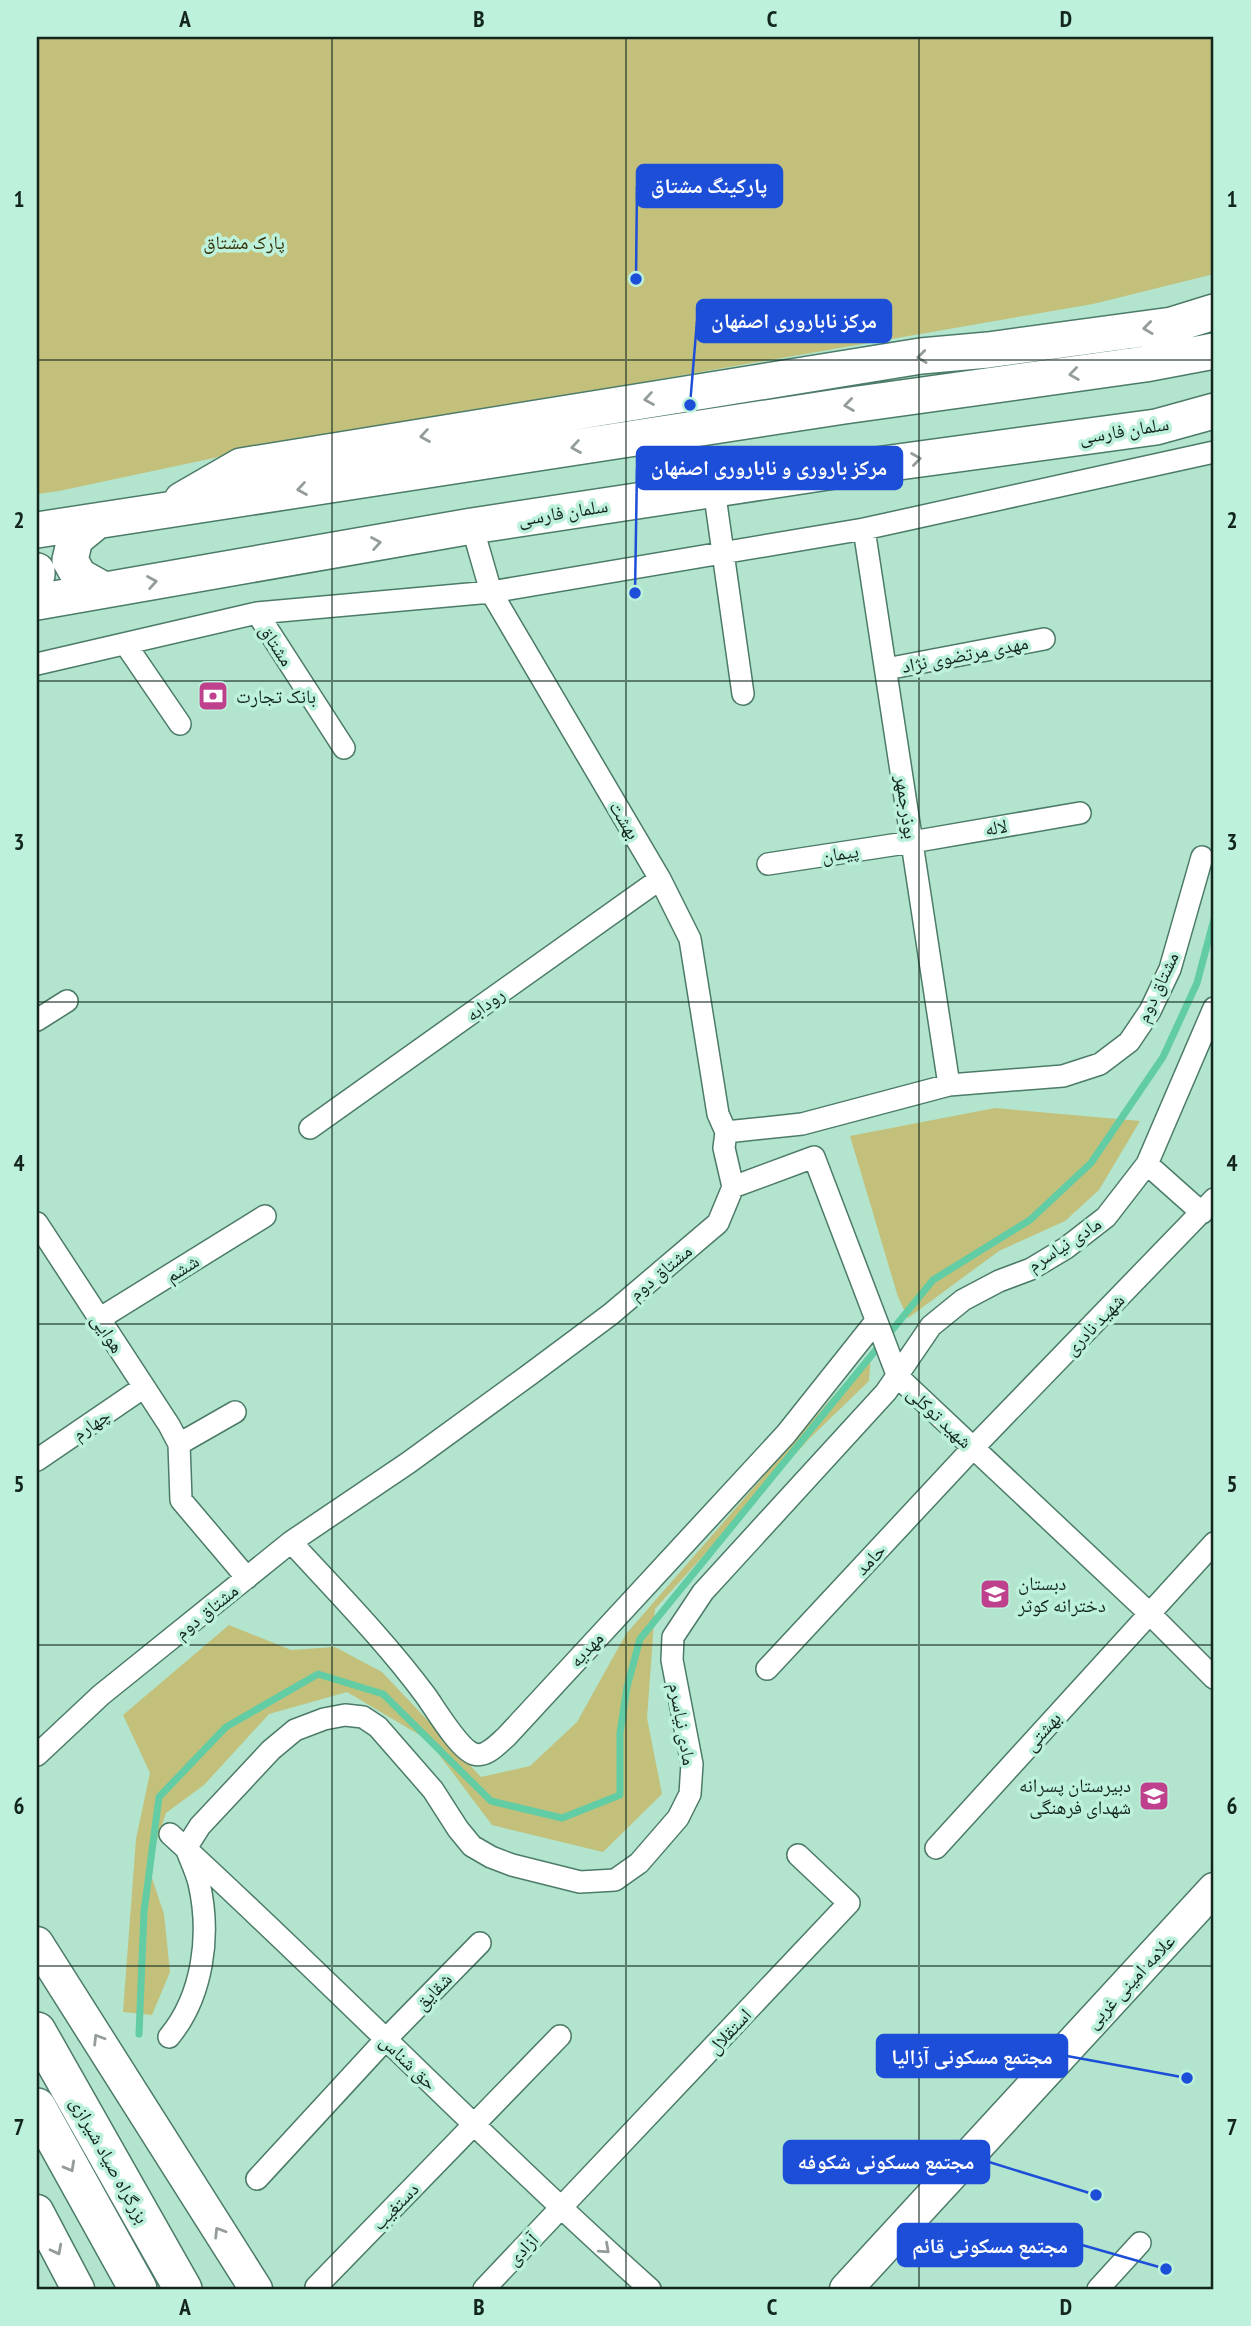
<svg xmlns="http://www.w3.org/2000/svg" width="1251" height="2326" viewBox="0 0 1251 2326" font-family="'PT Sans Narrow','Noto Naskh Arabic',sans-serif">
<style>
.green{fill:#c3c07b}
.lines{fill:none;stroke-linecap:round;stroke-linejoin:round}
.stream{stroke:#62cca4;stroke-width:7}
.minor-casing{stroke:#4c7b68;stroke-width:24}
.secondary-casing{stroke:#4c7b68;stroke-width:35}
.primary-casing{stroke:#4c7b68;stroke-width:38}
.trunk-casing{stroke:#4c7b68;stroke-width:40}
.minor{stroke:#fff;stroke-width:21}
.secondary{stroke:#fff;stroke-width:32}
.primary{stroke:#fff;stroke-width:35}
.trunk{stroke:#fff;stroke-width:37}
.oneway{stroke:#949d9a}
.grid{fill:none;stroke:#12261e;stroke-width:2;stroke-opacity:0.55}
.labels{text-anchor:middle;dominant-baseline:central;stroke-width:7;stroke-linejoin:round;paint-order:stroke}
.park-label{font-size:19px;fill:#323007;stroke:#bef1db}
.street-label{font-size:19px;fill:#12261e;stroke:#bef1db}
.poi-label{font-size:19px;fill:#12261e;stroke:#bef1db;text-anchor:start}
.leader{fill:none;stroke:#1d4ed8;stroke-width:2.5}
.callout-dot{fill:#1d4ed8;stroke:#bef1db;stroke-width:2.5}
.callout{fill:#1d4ed8;stroke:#1d4ed8;stroke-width:2.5}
.callout-label{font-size:21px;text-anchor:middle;font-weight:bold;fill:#fff}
.neatline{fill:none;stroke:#12261e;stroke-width:2.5}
.grid-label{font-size:23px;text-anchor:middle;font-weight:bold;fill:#12261e}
</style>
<rect width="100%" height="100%" fill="#b2e4ce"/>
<path class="green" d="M37 37H1214V274L1093 304 557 397 307 438 59 491 37 494Z
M995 1108 1140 1121 1099 1190 1065 1221 999 1251 908 1318 898 1297 850 1136Z
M871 1353 869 1381 809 1439 655 1609 647 1718 662 1794 603 1852 492 1825 428 1740 347 1692 269 1714 204 1785 166 1813 148 1866 164 1914 170 1972 152 2015 123 2012 136 1839 150 1773 123 1715 229 1625 291 1650 335 1647 382 1672 481 1777 530 1766 577 1722 626 1634Z"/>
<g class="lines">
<path class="stream" d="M139 2034 144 1912 159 1797 226 1727 318 1674 383 1694 491 1801 562 1818 620 1795V1733L627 1687 640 1639 933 1280 1030 1220 1091 1163 1163 1057 1197 983 1214 919"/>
<g class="minor-casing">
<path id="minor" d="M714 489 743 694
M472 526 491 592 660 879 690 939 718 1114 726 1132
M864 529 949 1085
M257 613 344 748
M126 645 180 724
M37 664 257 613 491 592 864 529 1214 452
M886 669 1044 639
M768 864 912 842 1080 813
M37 1020 67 1001
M310 1128 660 879
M1147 1164 1202 1213
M733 1187 814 1157 898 1377 1149 1613 1214 1678
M37 1223 169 1425 179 1444 181 1500 247 1578
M99 1319 265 1216
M179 1444 235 1412
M37 1460 144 1387
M291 1542C337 1592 386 1642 426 1696 436 1710 459 1749 474 1754 486 1758 498 1744 506 1737L786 1434 876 1321
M767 1669 973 1448 1214 1199
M37 1755 101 1695 291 1542 408 1463 529 1375 611 1314 718 1223 733 1187 724 1148 726 1132 802 1124 949 1085 1063 1076 1100 1064 1129 1042 1150 1011 1170 969 1202 857
M170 1834C333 1983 486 2142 650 2289
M936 1848 1214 1543
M169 2037C203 1996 211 1935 199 1883 196 1871 190 1859 186 1848L200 1826 271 1750 295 1730 324 1719 345 1715 363 1717 378 1727 433 1790 458 1829 472 1846 491 1857 512 1865 580 1882 615 1880 639 1863 678 1818 690 1794 692 1764 672 1660 673 1637 703 1592 886 1392 931 1326 963 1300 999 1281 1031 1269 1066 1248 1106 1217 1147 1164 1214 1008
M257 2179 386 2039 480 1943
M316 2287 560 2036
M484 2289 849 1903 798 1855
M1098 2289 1140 2243"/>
</g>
<g class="secondary-casing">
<path id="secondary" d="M37 1943 256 2289
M37 2211 78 2289
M846 2289 1214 1889"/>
</g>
<g class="primary-casing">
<path id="primary" d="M182 500 241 466 921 356 988 350 1172 325 1214 312
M97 521 75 539 70 560 79 576 104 590
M37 530 844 406 1145 364 1214 351
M37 571V575
M37 602 472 526 854 468 1156 427 1214 411"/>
</g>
<g class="trunk-casing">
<path id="trunk" d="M37 2031 183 2289
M37 2107 138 2289"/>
</g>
<use href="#minor" class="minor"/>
<use href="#secondary" class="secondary"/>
<use href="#primary" class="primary"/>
<use href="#trunk" class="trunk"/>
</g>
<defs><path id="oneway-chevron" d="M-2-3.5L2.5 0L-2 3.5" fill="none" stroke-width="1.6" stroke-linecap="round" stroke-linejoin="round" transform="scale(1.75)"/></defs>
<g class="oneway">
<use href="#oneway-chevron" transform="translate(1148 328) rotate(173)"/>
<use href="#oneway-chevron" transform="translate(922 357) rotate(173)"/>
<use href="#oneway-chevron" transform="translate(1074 374) rotate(172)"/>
<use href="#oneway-chevron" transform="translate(649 399) rotate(171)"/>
<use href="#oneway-chevron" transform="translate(849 405) rotate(172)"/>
<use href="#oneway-chevron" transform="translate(425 436) rotate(171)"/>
<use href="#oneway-chevron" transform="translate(576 447) rotate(171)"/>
<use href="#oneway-chevron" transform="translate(916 459) rotate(-8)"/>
<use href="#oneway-chevron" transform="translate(302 489) rotate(171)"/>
<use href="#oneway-chevron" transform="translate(376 543) rotate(-10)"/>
<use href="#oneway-chevron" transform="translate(152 582) rotate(-10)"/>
<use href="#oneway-chevron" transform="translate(98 2039) rotate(-122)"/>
<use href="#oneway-chevron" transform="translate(70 2167) rotate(61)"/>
<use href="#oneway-chevron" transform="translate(219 2232) rotate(-122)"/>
<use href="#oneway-chevron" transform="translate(605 2249) rotate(42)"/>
<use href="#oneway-chevron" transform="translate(57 2250) rotate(62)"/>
</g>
<path class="grid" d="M332 37V2289M626 37V2289M919 37V2289M37 360H1214M37 681H1214M37 1002H1214M37 1324H1214M37 1645H1214M37 1966H1214"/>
<defs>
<g id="bank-square" transform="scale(1.575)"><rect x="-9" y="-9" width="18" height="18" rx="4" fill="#bf418e" stroke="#bef1db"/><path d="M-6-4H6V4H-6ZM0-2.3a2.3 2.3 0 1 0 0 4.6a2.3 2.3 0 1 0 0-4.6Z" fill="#fff"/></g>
<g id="school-square" transform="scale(1.575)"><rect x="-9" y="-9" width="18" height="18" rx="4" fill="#bf418e" stroke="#bef1db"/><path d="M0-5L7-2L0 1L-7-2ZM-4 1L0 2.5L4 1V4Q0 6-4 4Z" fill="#fff"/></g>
</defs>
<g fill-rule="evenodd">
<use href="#bank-square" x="213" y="696"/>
<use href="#school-square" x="995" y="1594"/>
<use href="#school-square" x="1154" y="1796"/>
</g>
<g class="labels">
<g class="park-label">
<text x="244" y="242">پارک مشتاق</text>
</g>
<g class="street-label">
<text transform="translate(1124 430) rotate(-9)">سلمان فارسی</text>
<text transform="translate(563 512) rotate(-9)">سلمان فارسی</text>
<text transform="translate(277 645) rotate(57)">مشتاق</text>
<text transform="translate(965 654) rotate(-11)">مهدی مرتضوی نژاد</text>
<text transform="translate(907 807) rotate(82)">بوذرجمهر</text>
<text transform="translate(625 820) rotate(59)">بهشت</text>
<text transform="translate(996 827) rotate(-10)">لاله</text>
<text transform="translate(840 853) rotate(-9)">پیمان</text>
<text transform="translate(1157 987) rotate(-65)">مشتاق دوم</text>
<text transform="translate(485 1004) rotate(-36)">رودابه</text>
<text transform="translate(1064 1244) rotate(-33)">مادی نیاسرم</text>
<text transform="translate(182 1268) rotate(-32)">ششم</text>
<text transform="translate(660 1272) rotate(-40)">مشتاق دوم</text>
<text transform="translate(1094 1324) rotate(-46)">شهید نادری</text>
<text transform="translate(108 1333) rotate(57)">هوایی</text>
<text transform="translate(940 1417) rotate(43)">شهید توکلی</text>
<text transform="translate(91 1424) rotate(-34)">چهارم</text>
<text transform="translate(870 1559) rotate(-47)">حامد</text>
<text transform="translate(206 1611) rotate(-39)">مشتاق دوم</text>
<text transform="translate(586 1649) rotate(-47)">مهدیه</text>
<text transform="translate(683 1724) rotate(80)">مادی نیاسرم</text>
<text transform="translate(1042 1731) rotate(-48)">بهشتی</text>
<text transform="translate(1130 1981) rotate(-47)">علامه امینی غربی</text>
<text transform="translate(433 1991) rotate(-46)">شقایق</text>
<text transform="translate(729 2031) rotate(-47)">استقلال</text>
<text transform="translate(409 2062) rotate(44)">حق شناس</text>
<text transform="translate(110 2160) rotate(61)">بزرگراه صیاد شیرازی</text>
<text transform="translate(395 2206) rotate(-46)">دستغیب</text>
<text transform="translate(522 2249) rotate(-46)">آزادی</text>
</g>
<g class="poi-label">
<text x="236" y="696">بانک تجارت</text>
<text x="1018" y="1583">دبستان<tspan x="1018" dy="22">دخترانه کوثر</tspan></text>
<text x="1131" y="1785" text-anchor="end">دبیرستان پسرانه<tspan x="1131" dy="22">شهدای فرهنگی</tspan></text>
</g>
</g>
<path class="leader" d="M636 279L637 186M690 405L697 321M635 593L637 468M1187 2078L1067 2056M1096 2195L989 2162M1166 2269L1082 2245"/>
<g class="callout-dot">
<circle cx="636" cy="279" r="7"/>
<circle cx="690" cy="405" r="7"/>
<circle cx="635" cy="593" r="7"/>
<circle cx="1187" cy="2078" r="7"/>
<circle cx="1096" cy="2195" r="7"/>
<circle cx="1166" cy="2269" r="7"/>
</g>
<g class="callout">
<rect x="637" y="165" width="145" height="42" rx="7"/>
<rect x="697" y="300" width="194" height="42" rx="7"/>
<rect x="637" y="447" width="265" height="42" rx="7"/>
<rect x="877" y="2035" width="190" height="42" rx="7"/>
<rect x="784" y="2141" width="205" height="42" rx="7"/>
<rect x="898" y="2224" width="184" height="42" rx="7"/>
</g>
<g class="callout-label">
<text x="709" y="193">پارکینگ مشتاق</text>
<text x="794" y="328">مرکز ناباروری اصفهان</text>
<text x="769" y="475">مرکز باروری و ناباروری اصفهان</text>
<text x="972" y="2064">مجتمع مسکونی آزالیا</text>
<text x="886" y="2169">مجتمع مسکونی شکوفه</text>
<text x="990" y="2253">مجتمع مسکونی قائم</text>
</g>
<rect width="1251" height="2326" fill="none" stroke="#bef1db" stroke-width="77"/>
<rect x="38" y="38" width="1174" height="2250" class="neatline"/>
<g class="grid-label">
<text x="185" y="27">A</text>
<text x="479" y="27">B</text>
<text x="772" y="27">C</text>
<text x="1066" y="27">D</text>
<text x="19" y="207">1</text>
<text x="1232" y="207">1</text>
<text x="19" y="528">2</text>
<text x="1232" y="528">2</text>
<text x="19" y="850">3</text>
<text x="1232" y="850">3</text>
<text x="19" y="1171">4</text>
<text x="1232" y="1171">4</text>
<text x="19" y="1492">5</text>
<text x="1232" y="1492">5</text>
<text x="19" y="1814">6</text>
<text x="1232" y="1814">6</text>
<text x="19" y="2135">7</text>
<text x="1232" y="2135">7</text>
<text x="185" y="2315">A</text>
<text x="479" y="2315">B</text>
<text x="772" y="2315">C</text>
<text x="1066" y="2315">D</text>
</g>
</svg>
